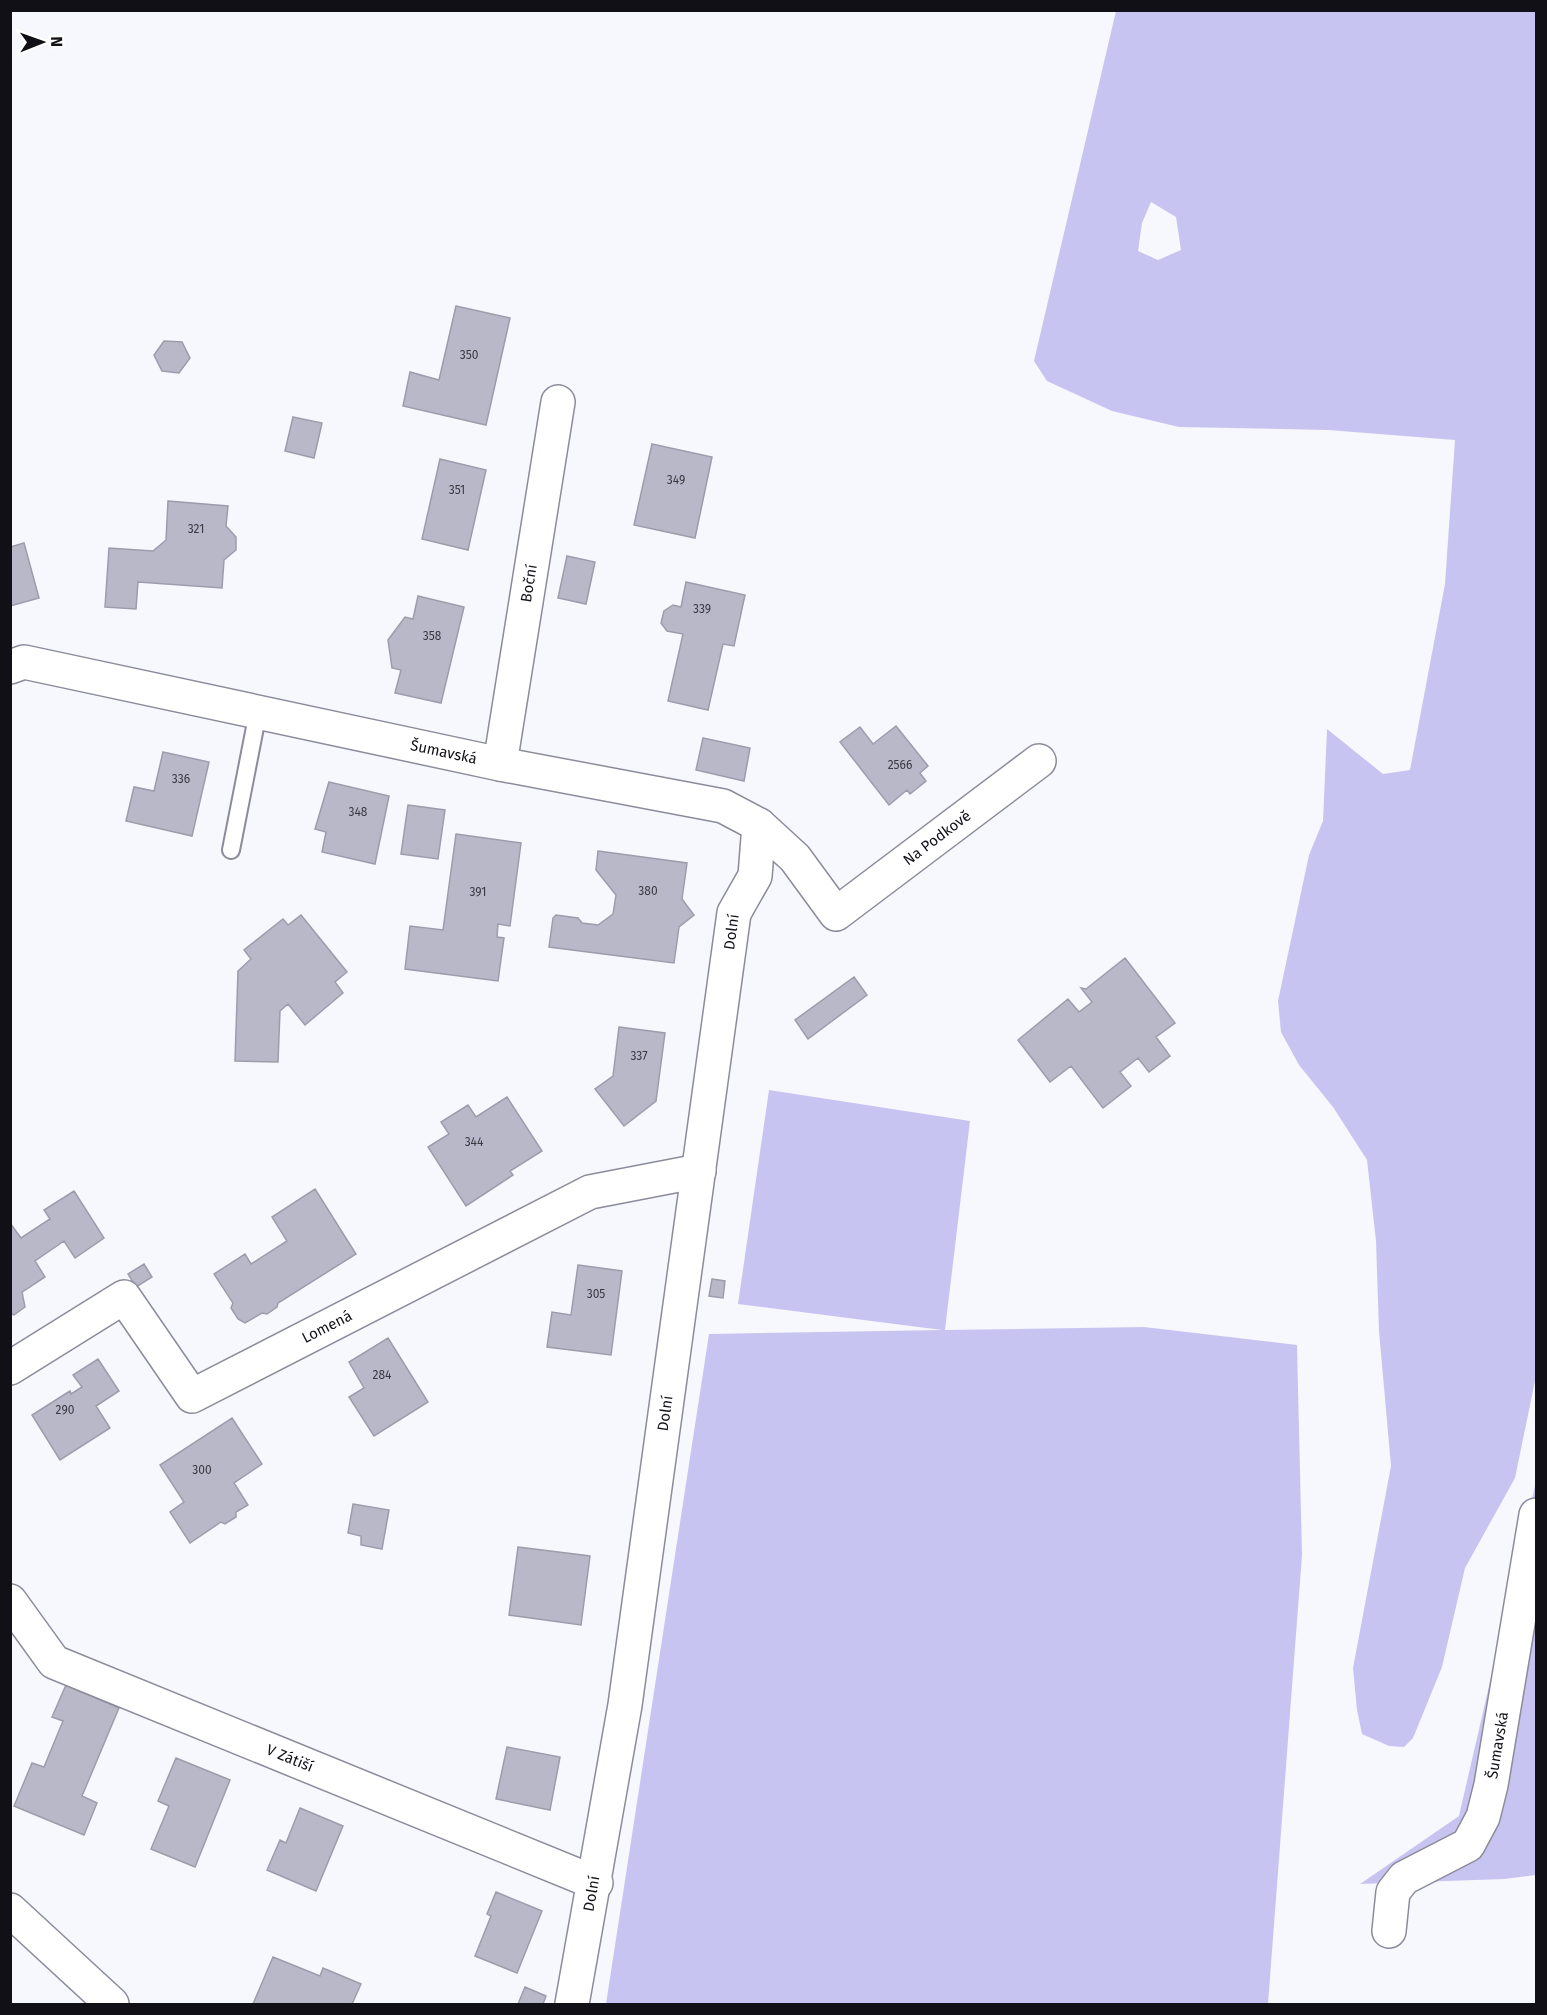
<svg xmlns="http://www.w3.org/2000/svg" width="1547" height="2015" viewBox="0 0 1547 2015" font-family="'Fira Sans',sans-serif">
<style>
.green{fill:#c8c4f1;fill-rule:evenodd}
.building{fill:#b9b8c9;stroke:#9d9cac;stroke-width:1.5}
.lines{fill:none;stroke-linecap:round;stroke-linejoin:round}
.lane-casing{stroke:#8c8b9b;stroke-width:20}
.street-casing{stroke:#8c8b9b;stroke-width:36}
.secondary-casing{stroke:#8c8b9b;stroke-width:36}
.lane{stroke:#fff;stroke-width:16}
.street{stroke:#fff;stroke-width:33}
.secondary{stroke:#fff;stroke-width:33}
.labels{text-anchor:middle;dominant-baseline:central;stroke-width:4.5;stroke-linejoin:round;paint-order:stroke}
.number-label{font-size:12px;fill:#3b3a43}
.street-label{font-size:15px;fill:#111016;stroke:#fff}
</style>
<rect width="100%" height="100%" fill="#f7f7fe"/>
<path class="green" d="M1116 11H1536V1376L1515 1478 1465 1568 1442 1667 1413 1738 1404 1747 1389 1746 1362 1734 1357 1710 1353 1668 1391 1466 1379 1331 1376 1241 1367 1160 1333 1107 1299 1065 1281 1032 1278 1001 1309 855 1323 821 1327 729 1383 774 1410 770 1445 584 1455 440 1328 430 1179 427 1112 411 1047 381 1034 361ZM1151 202 1176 217 1181 250 1158 260 1138 251 1142 223Z
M769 1090 970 1121 945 1330 1144 1327 1297 1345 1302 1555 1268 2004H606L709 1334 942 1330 738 1304Z
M1536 1482V1875L1504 1879 1360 1884 1459 1816Z"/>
<path class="building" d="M456 306 510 318 486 425 403 406 410 372 439 380Z
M164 341 182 342 190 358 179 373 162 371 154 355Z
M293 417 322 423 314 458 285 451Z
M652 444 712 457 695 538 634 525Z
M440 459 486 470 468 550 422 539Z
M168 501 228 506 226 526 236 537V550L224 560 222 588 138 582 136 609 105 607 109 548 153 551 166 540Z
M24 543 39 598 10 606V547Z
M567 556 595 562 586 604 558 598Z
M686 582 745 595 734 646 723 644 708 710 668 701 683 634 667 631 661 623 664 611 673 605 681 607Z
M418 596 464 607 441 703 395 693 401 670 392 668 388 640 405 617 413 619Z
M896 726 928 766 920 773 926 781 910 794 907 790 889 805 840 742 860 727 873 744Z
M703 738 750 748 744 781 696 770Z
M163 752 209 762 192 836 126 821 134 787 154 791Z
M329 782 389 796 375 864 322 852 326 832 315 829Z
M408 805 445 810 438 859 401 854Z
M456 834 521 843 510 926 498 924 497 937 504 938 498 981 405 969 410 926 443 930Z
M598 851 687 863 682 899 694 915 679 927 674 963 549 947 553 918 556 915 578 918 582 923 598 925 613 914 616 895 596 870Z
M301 915 347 972 335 982 343 993 305 1025 288 1004 280 1011 278 1062 235 1061 238 971 251 959 244 950 283 919 288 925Z
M1125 958 1175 1023 1156 1037 1170 1056 1149 1072 1138 1058 1120 1072 1131 1086 1103 1108 1071 1066 1050 1082 1018 1040 1068 999 1079 1012 1092 1002 1081 988 1086 989Z
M854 977 867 995 808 1039 795 1020Z
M619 1027 665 1033 656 1101 624 1126 595 1089 613 1076Z
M507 1097 542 1151 510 1171 513 1175 466 1206 428 1147 449 1134 441 1122 468 1105 476 1117Z
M315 1189 356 1254 278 1303 277 1307 267 1314 262 1313 245 1323 238 1319 231 1308 233 1303 214 1274 245 1254 251 1264 287 1241 272 1217Z
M74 1191 104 1238 75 1258 64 1241 35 1261 45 1277 22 1292 25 1307 14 1315 10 1313V1223L21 1238 50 1219 44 1210Z
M144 1264 152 1277 136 1287 128 1274Z
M578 1265 622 1271 611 1355 547 1347 552 1312 571 1315Z
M712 1279 725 1281 723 1298 709 1296Z
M388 1338 428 1402 374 1436 349 1397 364 1388 349 1362Z
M98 1359 119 1391 96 1406 110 1428 60 1460 32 1415 70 1391 71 1394 82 1387 73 1375Z
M232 1418 262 1464 234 1483 248 1505 236 1512V1517L225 1524 221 1522 190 1543 170 1512 184 1502 160 1465Z
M353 1504 389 1510 382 1549 361 1545V1536L348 1533Z
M518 1547 590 1556 581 1625 509 1615Z
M66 1685 119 1708 82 1796 97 1803 84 1835 14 1806 32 1763 44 1767 63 1721 52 1717Z
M507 1747 560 1757 550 1810 496 1799Z
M176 1758 230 1780 195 1867 151 1849 169 1806 158 1801Z
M300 1808 343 1826 316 1891 267 1870 280 1840 286 1843Z
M496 1892 542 1911 517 1973 475 1956 491 1916 487 1914Z
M273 1957 320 1976 323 1968 361 1984 352 2004H253Z
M525 1987 546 1996 543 2004H518Z"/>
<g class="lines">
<g class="lane-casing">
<path id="lane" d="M231 850 258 712"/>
</g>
<g class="street-casing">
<g id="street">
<path id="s1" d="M10 667 24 662 500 764 723 806 759 825 795 858 836 914 1039 761"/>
<path id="s2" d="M500 764 558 402"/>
<path id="s3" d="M10 1368 124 1297 192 1396 590 1192 699 1171"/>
<path id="s4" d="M10 1601 54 1662 596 1883"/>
<path id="s5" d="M1389 1931 1393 1892 1404 1878 1468 1845 1483 1817 1491 1785 1536 1515"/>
<path id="s6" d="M572 2004 625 1705 734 913 755 876 759 825"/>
</g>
</g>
<g class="secondary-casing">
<path id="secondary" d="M10 1910 112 2004"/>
</g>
<use href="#lane" class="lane"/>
<use href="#street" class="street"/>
<use href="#secondary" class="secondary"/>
</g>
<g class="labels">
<g class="number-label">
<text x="469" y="355">350</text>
<text x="676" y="480">349</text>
<text x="457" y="490">351</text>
<text x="196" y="529">321</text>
<text x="702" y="609">339</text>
<text x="432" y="636">358</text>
<text x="900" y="765">2566</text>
<text x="181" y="779">336</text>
<text x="358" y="812">348</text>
<text x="648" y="891">380</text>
<text x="478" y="892">391</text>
<text x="639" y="1056">337</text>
<text x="474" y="1142">344</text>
<text x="596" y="1294">305</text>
<text x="382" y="1375">284</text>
<text x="65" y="1410">290</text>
<text x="202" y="1470">300</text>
</g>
<g class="street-label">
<text stroke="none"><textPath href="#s2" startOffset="183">Boční</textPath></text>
<text stroke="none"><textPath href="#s1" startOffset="444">Šumavská</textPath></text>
<text stroke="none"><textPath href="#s1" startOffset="1014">Na Podkově</textPath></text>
<text stroke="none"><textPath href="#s6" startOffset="1084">Dolní</textPath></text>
<text stroke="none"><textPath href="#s3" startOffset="406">Lomená</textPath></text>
<text stroke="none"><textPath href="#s6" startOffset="598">Dolní</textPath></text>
<text stroke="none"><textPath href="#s5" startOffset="234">Šumavská</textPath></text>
<text stroke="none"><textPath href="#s4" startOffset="330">V Zátiší</textPath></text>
<text stroke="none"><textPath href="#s6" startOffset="112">Dolní</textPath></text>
</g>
</g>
<rect width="1547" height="2015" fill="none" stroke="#111016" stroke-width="24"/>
<g transform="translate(42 42) rotate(89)" stroke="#ffffff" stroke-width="4.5" paint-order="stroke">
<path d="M0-4.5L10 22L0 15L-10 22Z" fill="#111016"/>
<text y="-9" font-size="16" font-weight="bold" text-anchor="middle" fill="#111016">N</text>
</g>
</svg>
